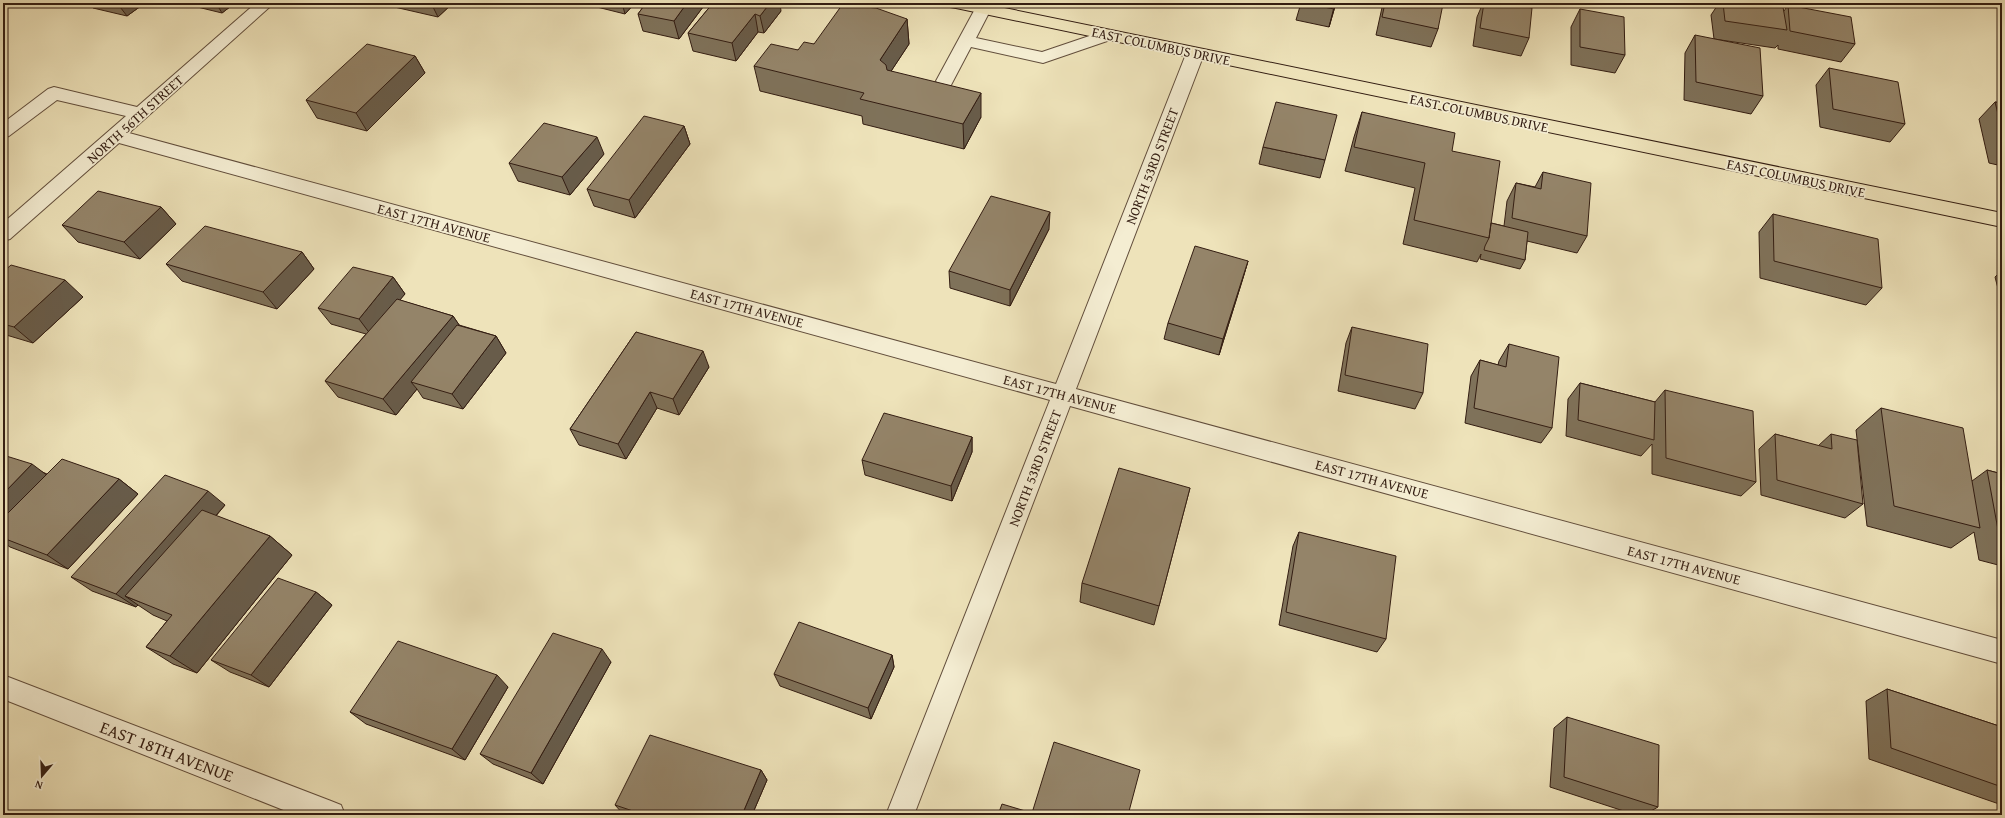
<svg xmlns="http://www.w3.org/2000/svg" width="2005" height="818" viewBox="0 0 2005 818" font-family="'Gentium Book Plus',serif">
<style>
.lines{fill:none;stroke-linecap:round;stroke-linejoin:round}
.minor-casing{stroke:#624e3c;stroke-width:2}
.major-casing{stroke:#331d12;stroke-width:2}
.minor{fill:#f4edd2;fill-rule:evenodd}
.major{fill:#eee3ba;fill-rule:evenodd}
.wall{fill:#7f725a;stroke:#331d12}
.shaded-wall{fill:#685c4a;stroke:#331d12}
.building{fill:#948469;stroke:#331d12}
.labels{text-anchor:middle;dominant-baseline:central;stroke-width:3.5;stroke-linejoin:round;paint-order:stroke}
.street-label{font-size:14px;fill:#331d12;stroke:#f4edd2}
.near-street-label{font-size:17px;fill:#331d12;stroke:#f4edd2}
</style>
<rect width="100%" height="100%" fill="#eee3ba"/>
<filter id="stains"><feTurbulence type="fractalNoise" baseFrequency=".005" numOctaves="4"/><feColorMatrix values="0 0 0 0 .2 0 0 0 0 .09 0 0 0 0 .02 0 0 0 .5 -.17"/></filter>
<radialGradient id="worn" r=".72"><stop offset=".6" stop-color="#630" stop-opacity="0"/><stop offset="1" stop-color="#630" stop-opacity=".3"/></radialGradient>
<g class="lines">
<g class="minor-casing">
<path id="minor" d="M256 3H274L129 133 1056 384 1186 54 1189 50 1195 49 1201 50 1204 54 1076 389 2002 640V664L1070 406 914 815H886L1050 400 119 143 10 239 3 241V223L126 116 57 100 9 136 3 138V123L48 89 54 87 137 107Z
M983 4 989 5 991 9 976 38 1042 52 1107 30 1113 31 1115 35 1113 39 1043 63 971 47 951 85 945 87 939 85 936 81 975 9 977 5Z
M3 675 331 801 341 805 345 815H296L3 699Z"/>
</g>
<g class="major-casing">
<path id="major" d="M948 3H980L2002 213V227L956 8 950 7Z"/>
</g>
<use href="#minor" class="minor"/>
<use href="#major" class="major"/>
</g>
<path class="wall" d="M90 3H145L127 16 93 8Z
M181 3H235L222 13Z
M388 3H453L438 17 390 6Z
M581 3H635L625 14Z
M646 3H706L679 39 643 31 638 14Z
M713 3 781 11 764 33 758 32 736 61 693 51 688 33Z
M1301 3H1336L1329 27 1296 20Z
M1383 3H1437L1438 29 1431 47 1376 35Z
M1483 3H1505L1529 38 1521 56 1473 46 1477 17Z
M1719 3H1757L1784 11 1788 5 1855 44 1841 62 1778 49V45L1775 48 1714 39 1711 15Z
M1580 9 1625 55 1615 73 1571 65V27Z
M907 19 909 44 891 71 981 117 964 149 863 124 862 116 760 91 754 66 798 50 814 44Z
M1695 35 1763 96 1751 114 1684 100 1685 53Z
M415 56 425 73 367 131 317 118 306 100Z
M1829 68 1905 124 1890 142 1820 127 1816 85Z
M1995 102 2002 103V166L1989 163 1979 119Z
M1362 112 1452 151 1491 223 1504 226 1507 201 1516 183 1535 187 1543 172 1587 236 1577 253 1527 241 1525 260 1520 269 1480 259 1481 254 1477 262 1403 244 1415 188 1345 171 1354 137Z
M684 126 690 144 635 218 594 206 587 189Z
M1263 147 1325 160 1320 178 1259 164Z
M604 154 570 195 518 181 509 163Z
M161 207 176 224 140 259 78 242 62 225Z
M1773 214 1882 288 1866 305 1760 278 1759 232Z
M1049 229 1010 306 950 288 949 271Z
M302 252 314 269 277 309 182 281 166 264Z
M1248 261 1243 278 1219 355 1164 339 1168 323Z
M2002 270V304L1995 277Z
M3 272 83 297 33 343 3 334Z
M393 277 405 294 399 300 453 316 459 325 496 336 506 353 463 409 423 398 417 389 396 415 338 397 325 381 366 334 331 324 318 308Z
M1352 327 1423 393 1415 409 1338 391 1346 343Z
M636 332 709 367 679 415 657 408 626 459 579 445 570 429Z
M1509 344 1552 428 1541 443 1465 423 1471 376 1480 360 1498 365 1499 361Z
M1580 383 1655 402 1665 390 1756 482 1741 496 1652 474V444L1641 456 1566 436 1568 399Z
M1881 408 1972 481 1987 470 2002 474V566L1979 560 1974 532 1951 548 1867 526 1856 430Z
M1775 434 1818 446 1831 434 1863 504 1845 518 1761 495 1759 449Z
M972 437V452L952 501 865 475 862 460Z
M3 455 47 474 119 479 138 494 68 569 10 547 3 542Z
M1190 488 1154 625 1080 602 1082 583Z
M225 505 216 516 270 536 292 555 197 673 173 664 146 647 167 621 153 615 138 605 136 607 92 591 71 577Z
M1299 532 1386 639 1377 652 1279 625 1293 546Z
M316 592 332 605 269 687 230 672 211 660Z
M892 655 894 667 871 719 780 686 774 674Z
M611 662 543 784 493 764 480 754Z
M508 687 465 760 366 724 350 712Z
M1887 689 2002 727V805L1869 759 1866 701Z
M1567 717 1658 807 1644 815H1636L1550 787 1554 728Z
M761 770 767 780 752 815H624L615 805Z"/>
<path class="shaded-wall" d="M117 3H145L127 16Z
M216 3H235L222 13Z
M431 3H453L438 17Z
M622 3H635L625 14Z
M687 3H706L679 39 674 21Z
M770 3H780L781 11 764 33 760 16Z
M1335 3H1336L1329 27Z
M755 14 758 32 736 61 732 43Z
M907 19 909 44 882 85 880 60Z
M415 56 425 73 367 131 356 113Z
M981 93V117L964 149 963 124Z
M684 126 690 144 635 218 629 200Z
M597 137 604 154 570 195 562 177Z
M161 207 176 224 140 259 124 242Z
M1050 212 1049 229 1010 306V290Z
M302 252 314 269 277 309 263 292Z
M1248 261 1243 278 1219 355 1223 339Z
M393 277 405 294 371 335 359 319Z
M65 280 83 297 33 343 14 327Z
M453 316 464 332 411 382 417 389 396 415 383 399Z
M496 336 506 353 463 409 452 394Z
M703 351 709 367 679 415 673 399Z
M650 392 657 408 626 459 618 444Z
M972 437V452L952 501 951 486Z
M32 464 52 479 3 531V494Z
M119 479 138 494 68 569 47 555Z
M208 491 225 505 140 602 125 596 138 605 136 607 116 594Z
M270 536 292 555 197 673 170 656Z
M316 592 332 605 269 687 251 675Z
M602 649 611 662 543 784 531 773Z
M892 655 894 667 871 719 868 708Z
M497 675 508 687 465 760 452 749Z
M761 770 767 780 752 815H742Z"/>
<path class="building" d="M646 3H687L674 21 638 14Z
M713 3H770L760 16 755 14 732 43 688 33Z
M1304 3H1335L1334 9Z
M1385 3H1437L1443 4 1438 29 1382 17Z
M1484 3H1505L1532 8 1529 38 1480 28Z
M1723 3H1757L1783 7 1787 30 1725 21Z
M842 5 876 8 907 19 880 60 886 65 887 70 981 93 963 124 860 99 864 93 754 66 771 44 798 50 804 42 814 44Z
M1788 5 1851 17 1855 44 1790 31Z
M1580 9 1624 17 1625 55 1580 47Z
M1695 35 1760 48 1763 96 1696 82Z
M367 44 415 56 356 113 306 100Z
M1829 68 1898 82 1905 124 1833 109Z
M1276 102 1337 115 1325 160 1263 147Z
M1995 102 2002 103V130Z
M1362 112 1455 133 1452 151 1500 161 1489 238 1414 220 1425 163 1354 147Z
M644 116 684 126 629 200 587 189Z
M544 123 597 137 562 177 509 163Z
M1543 172 1591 183 1587 236 1512 218 1516 183 1541 189Z
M98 191 161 207 124 242 62 225Z
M991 196 1050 212 1010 290 949 271Z
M1773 214 1878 239 1882 288 1774 261Z
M1491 223 1528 232 1525 260 1484 250 1485 246 1489 238Z
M205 226 302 252 263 292 166 264Z
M1195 246 1248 261 1223 339 1168 323Z
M11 265 65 280 14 327 3 324V272Z
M353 267 393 277 359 319 318 308Z
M397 299 453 316 383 399 325 381Z
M457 325 496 336 452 394 411 382Z
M1352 327 1428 344 1423 393 1345 375Z
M636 332 703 351 673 399 650 392 618 444 570 429Z
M1509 344 1559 357 1552 428 1474 408 1480 360 1506 367Z
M1580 383 1655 402 1654 440 1578 420Z
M1665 390 1753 411 1756 482 1666 458Z
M1881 408 1963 428 1980 528 1894 506Z
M884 413 972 437 951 486 862 460Z
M1775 434 1832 449 1831 434 1857 440 1863 504 1777 480Z
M3 455 32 464 3 494Z
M62 459 119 479 47 555 3 538V518Z
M1119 468 1190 488 1159 606 1082 583Z
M1987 470 2002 474V546H2001Z
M165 475 208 491 116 594 71 577Z
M202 510 270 536 170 656 146 647 172 615 125 596Z
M1299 532 1396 556 1386 639 1286 612Z
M278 578 316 592 251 675 211 660Z
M799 622 892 655 868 708 774 674Z
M553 633 602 649 531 773 480 754Z
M398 641 497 675 452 749 350 712Z
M1887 689 2002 727V787L1891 748Z
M1567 717 1659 745 1658 807 1564 777Z
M650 735 761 770 742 815H645L615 805Z
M1054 742 1140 770 1128 815H998L1002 804 1032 813Z"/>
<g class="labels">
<g class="street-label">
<text transform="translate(1161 46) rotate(12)">EAST COLUMBUS DRIVE</text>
<text transform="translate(1479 113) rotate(12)">EAST COLUMBUS DRIVE</text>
<text transform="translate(135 119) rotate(-42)">NORTH 56TH STREET</text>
<text transform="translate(1152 166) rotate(-69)">NORTH 53RD STREET</text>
<text transform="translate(1796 178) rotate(12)">EAST COLUMBUS DRIVE</text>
<text transform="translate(434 223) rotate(15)">EAST 17TH AVENUE</text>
<text transform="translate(747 308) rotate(15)">EAST 17TH AVENUE</text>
<text transform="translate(1060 394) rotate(15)">EAST 17TH AVENUE</text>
<text transform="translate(1035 468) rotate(-69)">NORTH 53RD STREET</text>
<text transform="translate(1372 479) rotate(15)">EAST 17TH AVENUE</text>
<text transform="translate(1684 565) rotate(15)">EAST 17TH AVENUE</text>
</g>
<g class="near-street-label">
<text transform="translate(167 751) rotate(21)">EAST 18TH AVENUE</text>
</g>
</g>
<rect width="2005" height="818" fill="none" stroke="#eee3ba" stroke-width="16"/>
<rect x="4" y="4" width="1997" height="810" fill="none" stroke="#331d12" stroke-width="2"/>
<rect x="8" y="8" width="1989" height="802" fill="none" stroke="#331d12"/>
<g transform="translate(42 776) rotate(199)" stroke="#f4edd2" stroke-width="3" paint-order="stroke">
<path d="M0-3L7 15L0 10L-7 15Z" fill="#331d12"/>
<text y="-6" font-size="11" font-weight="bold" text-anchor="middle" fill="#331d12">N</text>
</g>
<rect width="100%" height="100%" filter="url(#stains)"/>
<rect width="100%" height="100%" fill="url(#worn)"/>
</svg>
